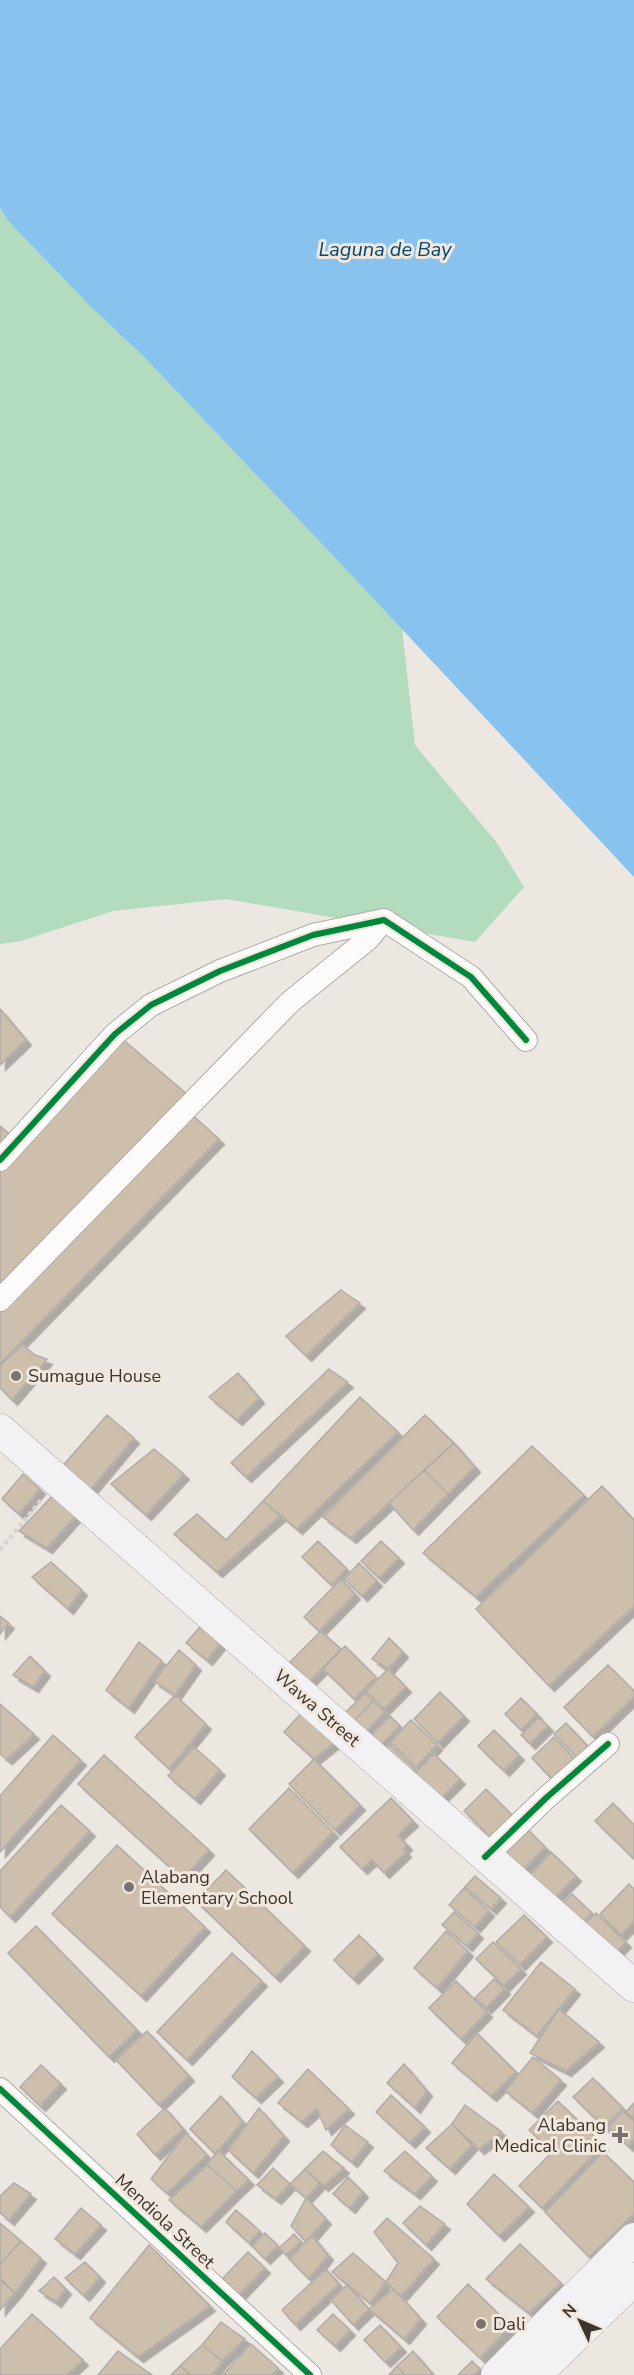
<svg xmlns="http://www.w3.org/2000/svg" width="634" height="2375" viewBox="0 0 634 2375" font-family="'Nunito Sans',sans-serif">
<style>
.green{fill:#b3dbbd}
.water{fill:#88c3f0}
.building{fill:#cebeac;stroke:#b0aca7;stroke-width:1.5;filter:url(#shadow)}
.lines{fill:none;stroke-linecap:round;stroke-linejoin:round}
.minor-casing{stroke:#b1aca7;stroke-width:24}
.secondary-casing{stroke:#b1aca7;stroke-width:33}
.path{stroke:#d6d4d2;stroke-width:4;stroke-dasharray:4.5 3;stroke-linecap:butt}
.minor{stroke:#fcfbfa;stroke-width:22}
.secondary{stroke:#f2f2f4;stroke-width:32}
.cycleway-casing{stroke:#f2e7dc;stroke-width:10}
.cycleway{stroke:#00873e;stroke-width:6}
.poi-dot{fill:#79736f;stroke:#f2e7dc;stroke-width:2}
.labels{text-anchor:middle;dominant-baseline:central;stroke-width:6;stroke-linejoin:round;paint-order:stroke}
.poi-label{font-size:18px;fill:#3a3531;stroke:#f2e7dc;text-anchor:start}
.street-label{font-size:18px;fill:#3a3531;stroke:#f2e7dc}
.water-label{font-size:20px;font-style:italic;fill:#024873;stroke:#f2e7dc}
</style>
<defs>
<filter id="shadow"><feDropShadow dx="5.5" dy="5.5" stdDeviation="0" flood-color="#0004"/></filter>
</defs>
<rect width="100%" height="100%" fill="#ede7e1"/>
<path class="green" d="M0 208 9 222 90 306 144 357 402 628 415 745 497 843 524 887 475 942 226 899 113 911 21 941 0 944Z"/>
<path class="water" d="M0 0H634V877L340 563 144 357 90 306 9 222 0 208Z"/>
<path class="building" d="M0 1009 26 1040 0 1065Z
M120 1037 188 1095 0 1297V1167Z
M188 1111 219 1139 0 1364V1312Z
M0 1126 12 1136 0 1150Z
M341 1290 360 1303 306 1356 286 1336Z
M23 1345 35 1355 47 1359 12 1400 0 1388V1365Z
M329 1369 348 1382 246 1477 231 1463Z
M238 1373 259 1398 237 1420 209 1397Z
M360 1397 398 1432 297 1529 263 1501Z
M107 1415 134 1438 88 1493 60 1469Z
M425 1415 454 1443 351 1538 323 1517Z
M454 1443 475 1467 448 1494 424 1470Z
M532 1446 584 1495 476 1597 423 1553Z
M154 1449 184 1474 146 1515 111 1484Z
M424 1470 448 1494 413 1530 389 1503Z
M23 1474 40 1489 19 1514 2 1499Z
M602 1486 634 1520V1606L549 1686 476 1609Z
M58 1490 76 1516 47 1548 19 1531Z
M263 1501 280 1516 217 1572 174 1534 197 1514 226 1540Z
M318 1541 347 1569 331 1585 302 1557Z
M381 1541 399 1558 379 1578 361 1561Z
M51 1562 82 1590 68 1609 32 1577Z
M359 1563 377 1581 362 1596 344 1579Z
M341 1579 355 1594 319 1631 304 1617Z
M0 1616 9 1623 0 1634Z
M206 1620 226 1637 207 1660 186 1643Z
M321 1631 341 1649 310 1681 290 1662Z
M389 1638 403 1652 388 1669 372 1659Z
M139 1642 162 1661 129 1708 106 1690Z
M345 1646 376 1677 354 1699 323 1669Z
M179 1650 196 1665 175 1695 154 1681Z
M30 1656 45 1671 33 1687 13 1675Z
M608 1665 634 1691V1697L593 1737 564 1707Z
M388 1669 406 1687 384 1709 366 1691Z
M440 1692 464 1716 438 1743 414 1719Z
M365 1693 373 1701 347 1728 338 1720Z
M175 1695 206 1724 169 1769 135 1737Z
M521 1698 537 1714 521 1730 505 1714Z
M373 1701 385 1712 360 1738 348 1727Z
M0 1704 34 1734 7 1759 0 1754Z
M305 1709 339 1739 314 1759 284 1732Z
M390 1716 400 1726 376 1750 366 1740Z
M539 1717 548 1726 530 1744 521 1735Z
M411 1720 437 1745 416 1767 390 1742Z
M566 1723 593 1752 582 1763 554 1734Z
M494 1730 519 1755 504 1771 478 1746Z
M53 1735 81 1760 0 1852V1796Z
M554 1737 580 1765 558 1786 532 1758Z
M389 1744 415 1769 405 1778 379 1753Z
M194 1747 220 1770 195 1799 168 1776Z
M434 1754 460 1779 437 1802 412 1776Z
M104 1755 209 1850 183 1879 78 1784Z
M314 1759 360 1805 335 1830 289 1784Z
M289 1788 333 1832 293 1873 249 1829Z
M486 1789 518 1821 496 1843 464 1811Z
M391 1798 413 1821 398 1835 407 1845 403 1849 406 1852 384 1873 372 1860 362 1869 340 1847Z
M613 1803 634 1825V1859L595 1821Z
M61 1805 90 1831 10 1917 0 1907V1871Z
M524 1826 545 1847 520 1873 498 1852Z
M117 1845 205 1927 141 1996 52 1914Z
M551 1852 576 1876 554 1899 529 1876Z
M226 1870 305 1946 275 1977 196 1901Z
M475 1876 501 1898 491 1909 465 1887Z
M629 1884 634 1889V1922L621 1935 600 1914Z
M464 1888 489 1911 475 1927 449 1905Z
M572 1894 592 1913 576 1929 557 1910Z
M454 1912 478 1933 467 1946 442 1925Z
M596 1913 626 1942 609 1960 578 1930Z
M524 1915 547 1937 520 1965 496 1942Z
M36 1926 137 2030 109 2057 8 1953Z
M446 1931 468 1951 437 1988 414 1968Z
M359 1935 378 1954 353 1979 334 1960Z
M493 1942 521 1969 504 1986 476 1959Z
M232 1953 262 1981 187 2060 157 2032Z
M541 1962 575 1989 537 2036 503 2010Z
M494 1979 505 1989 486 2008 475 1998Z
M456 1981 487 2012 461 2039 429 2008Z
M559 2009 599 2042 566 2071 530 2053Z
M147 2031 189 2076 159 2105 116 2060Z
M477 2033 516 2072 491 2096 452 2063Z
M252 2051 278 2077 256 2098 232 2077Z
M533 2057 561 2080 533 2113 505 2091Z
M404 2064 427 2091 415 2108 387 2083Z
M41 2065 61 2084 40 2106 20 2087Z
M308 2069 349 2109 326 2130 317 2109 302 2122 278 2103Z
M593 2078 623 2108 604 2127 573 2097Z
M391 2095 425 2127 410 2143 376 2112Z
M221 2096 243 2122 215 2154 190 2129Z
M558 2101 603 2145 542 2208 519 2186 552 2152 529 2130Z
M634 2103V2119L626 2112Z
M465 2105 502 2132 479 2149 452 2124Z
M165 2108 183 2129 155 2155 137 2134Z
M259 2108 284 2136 253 2173 228 2150Z
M623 2111 634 2121V2139L628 2146 608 2127Z
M452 2124 472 2145 450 2169 426 2148Z
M345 2125 368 2142 352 2162 331 2145Z
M186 2133 207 2155 167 2193 151 2179Z
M218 2150 249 2180 237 2191 207 2165Z
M323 2151 344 2168 323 2186 305 2169Z
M405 2151 432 2176 415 2194 384 2171Z
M603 2152 634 2182V2214L589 2257 545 2212Z
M207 2165 237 2191 201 2227 169 2200Z
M273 2168 290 2184 276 2199 257 2185Z
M305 2169 320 2183 306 2198 290 2184Z
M494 2174 529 2207 499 2236 467 2204Z
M348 2177 363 2192 350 2208 333 2194Z
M14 2183 31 2194 9 2220 0 2213V2196Z
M306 2198 326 2219 306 2242 291 2226Z
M420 2206 445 2224 426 2245 403 2223Z
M81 2208 101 2225 75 2254 55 2239Z
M236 2210 260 2231 249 2243 226 2222Z
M387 2218 434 2259 401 2296 386 2282 398 2263 374 2232Z
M0 2223 21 2241 0 2264Z
M265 2233 278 2246 265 2259 252 2246Z
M294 2234 301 2242 286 2255 279 2248Z
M312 2236 328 2255 309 2279 289 2259Z
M21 2241 41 2258 15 2293 0 2278V2264Z
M520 2244 561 2283 529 2313 486 2279Z
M149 2245 210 2306 138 2357 90 2318Z
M248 2252 265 2268 239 2295 222 2279Z
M353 2253 386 2282 370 2303 332 2272Z
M85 2262 100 2277 84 2296 65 2278Z
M326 2269 339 2284 295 2325 282 2310Z
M54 2277 66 2289 56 2302 39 2291Z
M0 2280 15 2293 0 2310Z
M468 2284 511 2326 480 2358 437 2317Z
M347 2285 369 2309 353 2325 331 2300Z
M394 2289 421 2319 404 2339 369 2309Z
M32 2314 83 2360 67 2375H0V2349Z
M333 2314 350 2330 335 2346 317 2330Z
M221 2322 245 2339 222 2361 202 2345Z
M380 2325 401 2347 385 2362 364 2340Z
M251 2344 278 2368 272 2375H223Z
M202 2345 222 2361 212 2375H191L180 2366Z
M118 2351 152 2375H98Z
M413 2351 432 2373 431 2375H405L397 2366Z
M472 2361 480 2369 474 2375H458Z
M180 2366 191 2375H171Z
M397 2366 405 2375H389Z"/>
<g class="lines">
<g class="minor-casing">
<path id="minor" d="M0 1160 115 1034 151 1005 220 971 313 935 384 920 471 977 526 1040
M0 1300 290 1002 368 939 384 920
M485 1857 546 1798 608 1744
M0 2089 310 2375"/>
</g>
<g class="secondary-casing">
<path id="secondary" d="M0 1430 634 1986
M497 2375 634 2239
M535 2375 634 2279"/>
</g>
<path class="path" d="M0 1550 41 1500"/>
<use href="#minor" class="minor"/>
<use href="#secondary" class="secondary"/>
<g class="cycleway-casing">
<path id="cycleway" d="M0 1160 115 1034 151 1005 220 971 313 935 384 920 471 977 526 1040
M485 1857 546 1798 608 1744
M0 2089 310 2375"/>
</g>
<use href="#cycleway" class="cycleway"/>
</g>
<g class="poi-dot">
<circle cx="16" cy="1376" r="6"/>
<circle cx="129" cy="1887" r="6"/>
<path d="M617 2126h6v6h6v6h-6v6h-6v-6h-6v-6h6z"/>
<circle cx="481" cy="2324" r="6"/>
</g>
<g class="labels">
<g class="poi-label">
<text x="28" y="1376">Sumague House</text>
<text x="141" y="1877">Alabang<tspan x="141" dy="21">Elementary School</tspan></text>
<text x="606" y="2125" text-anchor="end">Alabang<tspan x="606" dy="21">Medical Clinic</tspan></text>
<text x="493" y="2324">Dali</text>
</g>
<g class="street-label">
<text transform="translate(317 1708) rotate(41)">Wawa Street</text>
<text transform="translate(165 2221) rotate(43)">Mendiola Street</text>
</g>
<g class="water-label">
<text x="385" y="249">Laguna de Bay</text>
</g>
</g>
<g transform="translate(580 2321) rotate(314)" stroke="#f2e7dc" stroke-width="4.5" paint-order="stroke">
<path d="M0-4.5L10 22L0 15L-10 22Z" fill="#3a3531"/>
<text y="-9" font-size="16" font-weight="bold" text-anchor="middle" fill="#3a3531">N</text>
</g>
</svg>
